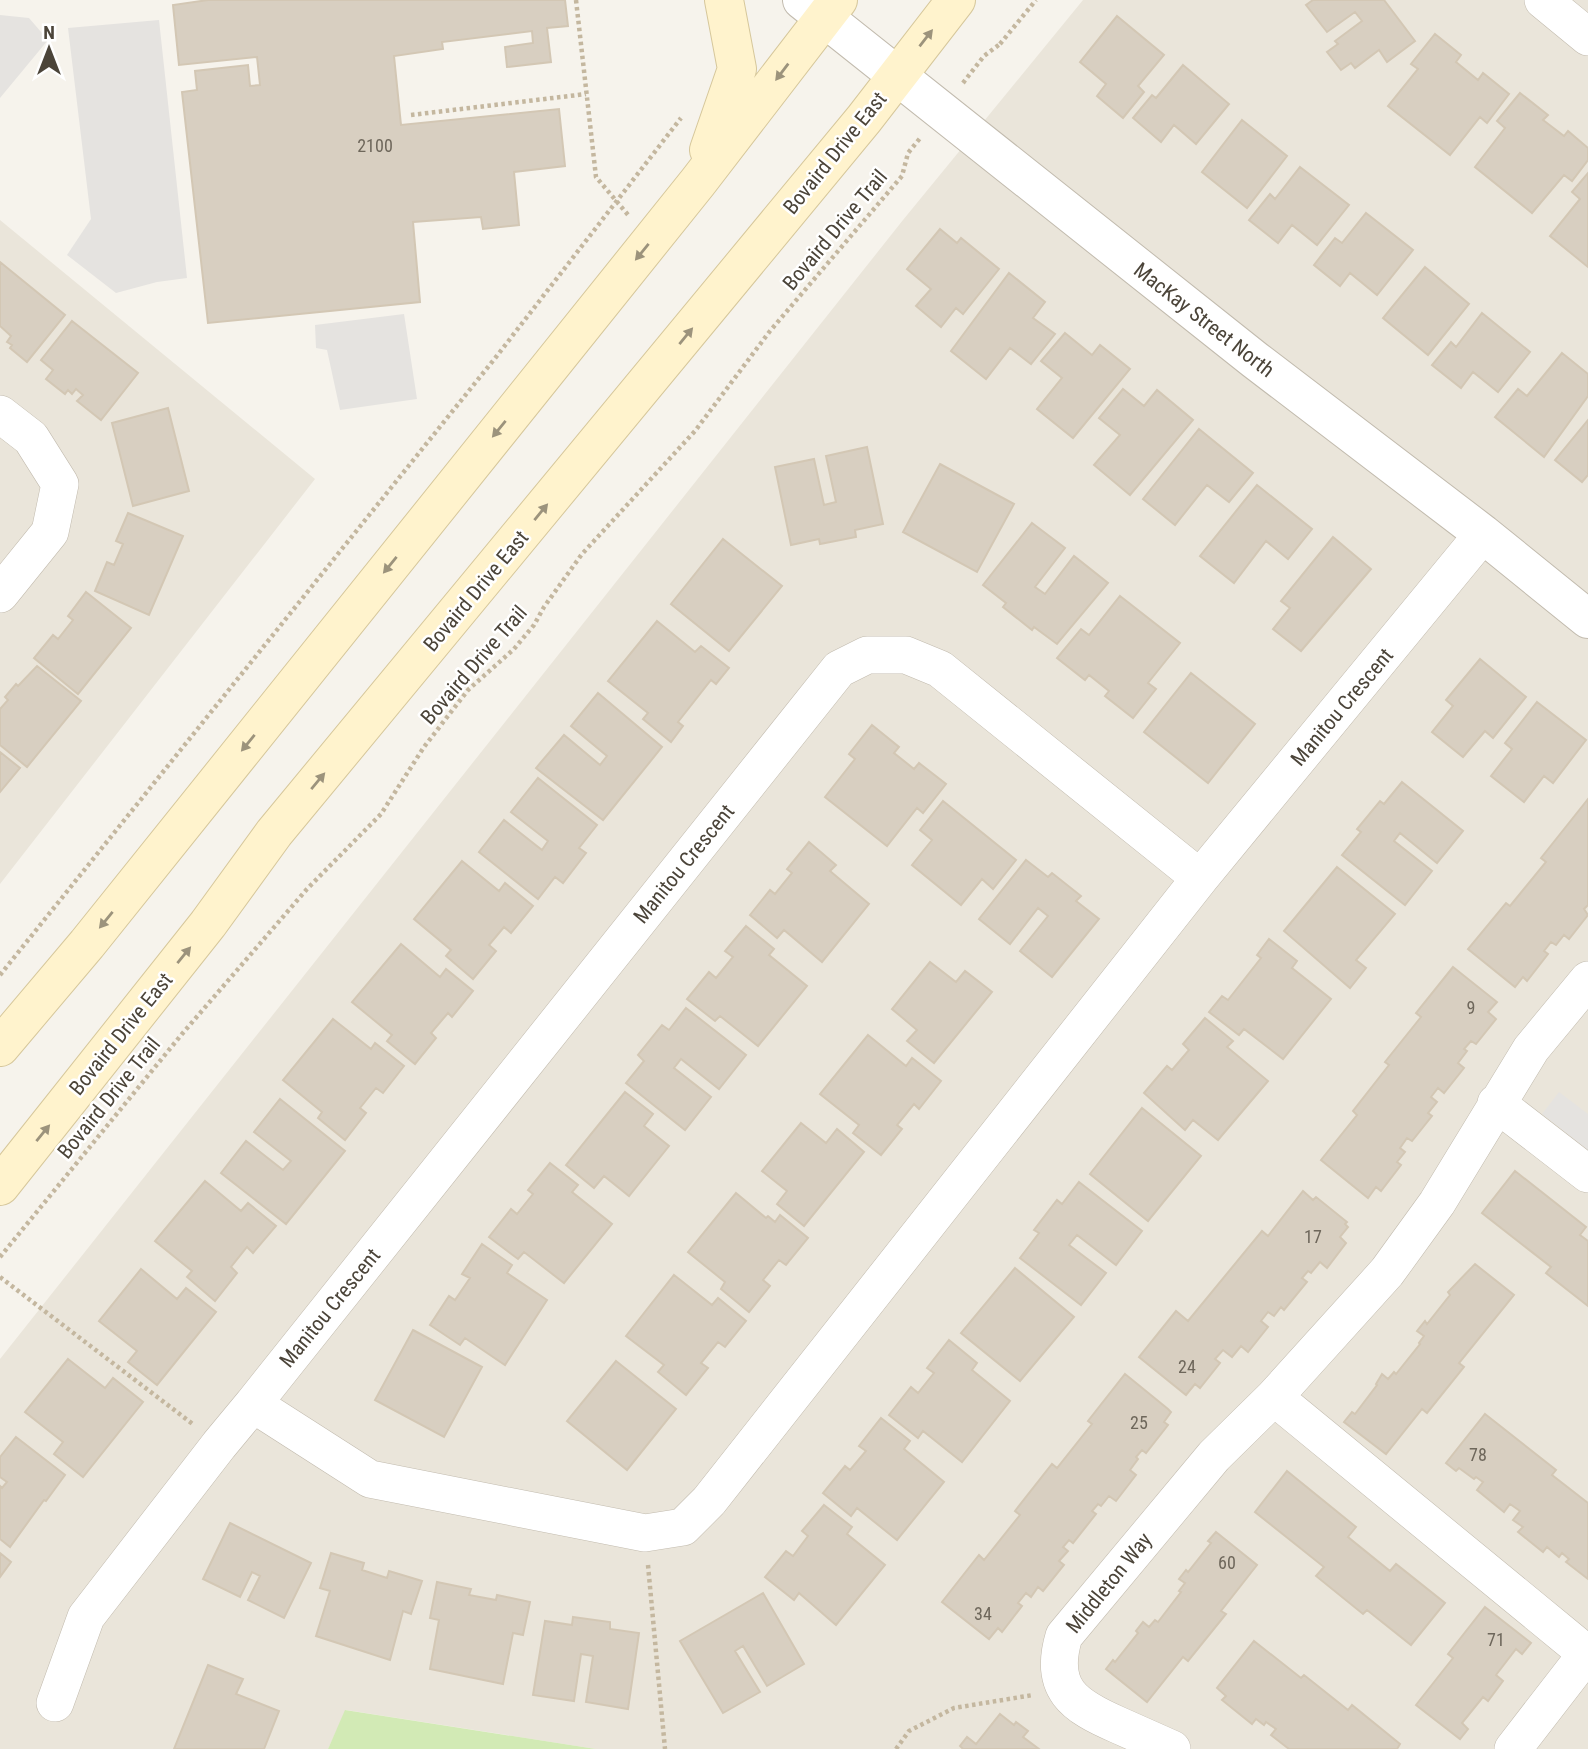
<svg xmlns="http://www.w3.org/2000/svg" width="1588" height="1749" viewBox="0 0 1588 1749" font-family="'Roboto Condensed',sans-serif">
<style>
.residential{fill:#eae5da}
.green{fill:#d2eab5}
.parking{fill:#e5e3e0}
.building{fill:#d8cfc1;stroke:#d3c7b4;stroke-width:2}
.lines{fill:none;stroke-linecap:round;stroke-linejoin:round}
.minor-casing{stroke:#c2bbae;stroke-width:38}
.tertiary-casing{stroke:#c2bbae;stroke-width:40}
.secondary-casing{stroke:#d6c79b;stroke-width:40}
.path{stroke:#c4b79f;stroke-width:4.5;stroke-dasharray:3.5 3.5;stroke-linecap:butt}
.minor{stroke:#fff;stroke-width:37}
.tertiary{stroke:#fff;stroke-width:38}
.secondary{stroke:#fff3cd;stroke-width:38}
.oneway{fill:#9c937c}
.labels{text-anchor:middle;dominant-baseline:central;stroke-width:5;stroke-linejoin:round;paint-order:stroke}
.number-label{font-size:18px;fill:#6e675b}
.street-label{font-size:21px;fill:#4b4439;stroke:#fff}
</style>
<rect width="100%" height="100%" fill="#f6f3ec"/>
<path class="residential" d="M1083 0H1588V1749H596L346 1710 328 1749H0V1359L903 220Z
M0 220 315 479 0 884Z"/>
<path class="green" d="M345 1710 596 1749H328Z"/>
<path class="parking" d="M0 15 29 18 48 40 0 98Z
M159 20 187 278 157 282 116 293 67 255 91 219 68 28Z
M404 314 417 399 340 410 327 350 316 348 315 325Z
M1559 1092 1588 1114V1150L1542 1114Z"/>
<path class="building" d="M208 0H565L568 26 547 28 551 62 507 67 505 47 533 43 532 31 442 42 443 49 394 56 401 125 559 109 565 166 514 172 519 225 483 229 481 217 413 222 420 302 208 323 182 92 197 90 195 71 248 65 250 86 260 85 257 57 179 65 173 5Z
M1313 0H1384L1415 41 1387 62 1379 50 1355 68 1351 63 1341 70 1327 52 1338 44 1335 41 1362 21 1355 12 1327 32 1306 5Z
M1117 16 1164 55 1138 86 1144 92 1123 118 1097 96 1106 84 1080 62Z
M1435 34 1461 55 1456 62 1478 80 1483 73 1509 94 1487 123 1480 117 1450 155 1388 106 1418 69 1411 64Z
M1183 65 1229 104 1196 144 1174 125 1161 142 1133 118 1152 95 1156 98Z
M1520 93 1548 115 1543 120 1564 136 1568 131 1588 148V160L1572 181 1564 175 1532 213 1475 167 1505 128 1497 121Z
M1242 120 1287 156 1247 208 1202 172Z
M1300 167 1349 205 1317 245 1292 225 1278 243 1249 220 1270 194 1275 199Z
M1588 173V267L1550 236 1580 199 1572 192Z
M1366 213 1413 250 1377 295 1350 273 1340 286 1314 265 1335 238 1342 243Z
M940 229 957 243 961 238 999 269 963 314 956 308 941 327 916 306 931 289 907 269Z
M0 262 65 315 27 362 10 348 12 345 7 342 11 336 0 326Z
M1425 267 1469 304 1428 355 1383 318Z
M1009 273 1045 302 1033 318 1055 334 1031 364 1010 348 986 379 951 351Z
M1482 313 1530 352 1498 392 1473 372 1461 388 1432 365 1451 342 1456 347Z
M72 321 138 373 101 420 77 401 83 395 76 389 72 394 68 390 65 394 46 379 53 370 41 360Z
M1065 333 1092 355 1100 345 1130 369 1073 438 1037 409 1062 378 1041 361Z
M1562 353 1588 374V396L1544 457 1495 417 1518 389 1527 396Z
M1123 389 1144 406 1157 390 1193 420 1130 495 1094 465 1120 435 1099 418Z
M168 408 189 491 133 506 112 423Z
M1588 420V475L1582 482 1555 460Z
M1199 429 1253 473 1229 502 1207 485 1175 525 1143 499Z
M867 447 883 524 855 530 856 537 820 544 819 539 791 545 775 467 814 459 824 505 836 502 826 456Z
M940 464 1014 504 977 572 903 532Z
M1257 485 1312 529 1288 559 1266 541 1234 583 1200 556Z
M128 513 183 536 149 615 95 591 107 562 114 565 123 544 116 541Z
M1032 523 1065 548 1035 587 1045 594 1074 556 1108 583 1057 644 1034 627 1032 630 1003 607 1006 603 983 585Z
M1333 537 1371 569 1301 651 1273 629 1290 608 1281 601Z
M723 539 782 586 729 651 671 604Z
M86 592 131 628 78 694 34 658 53 635 58 639 73 620 68 616Z
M1120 596 1180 643 1148 683 1156 689 1133 718 1105 696 1109 691 1089 675 1085 680 1057 658 1081 629 1089 635Z
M657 621 695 652 701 646 729 668 716 684 711 680 678 722 683 726 671 742 643 719 648 713 608 681Z
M1480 659 1526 697 1493 738 1485 731 1463 757 1432 732 1453 706 1446 700Z
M37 666 81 701 27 767 0 745V709L8 700 5 697 16 684 18 686Z
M1191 673 1255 724 1208 783 1144 732Z
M598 693 662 747 603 820 536 768 564 735 600 765 607 756 571 726Z
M1537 702 1586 740 1553 783 1544 776 1524 802 1491 776 1512 749 1505 743Z
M872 725 899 747 894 753 914 769 919 763 946 784 923 813 917 808 887 846 825 797 855 759 849 754Z
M0 752 20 768 0 792Z
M538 778 597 825 579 848 586 853 563 883 555 877 538 899 479 852 504 820 542 850 548 841 511 812Z
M1402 782 1463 831 1437 863 1400 833 1394 841 1432 871 1405 905 1342 855 1361 832 1357 829 1380 801 1384 804Z
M1588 799V905L1584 909 1588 915 1569 939 1564 935 1556 945 1551 942 1544 951 1548 954 1527 981 1523 977 1515 987 1468 949 1506 903 1510 906 1546 862 1541 858Z
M943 801 1016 860 993 889 982 879 961 905 912 865 932 840 920 830Z
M809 842 836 865 830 871 869 904 822 962 784 930 777 938 750 915 770 890 775 894 792 873 787 869Z
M1026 860 1048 877 1052 873 1081 896 1076 901 1099 919 1052 977 1020 951 1048 916 1038 908 1010 944 979 919Z
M462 861 499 891 505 883 533 906 511 933 504 927 489 945 496 951 473 979 446 956 451 950 414 919Z
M1337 867 1395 914 1356 960 1366 968 1350 988 1284 931Z
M746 926 774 949 769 955 807 986 758 1046 720 1016 715 1021 687 999 709 972 716 978 733 957 725 951Z
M1269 939 1297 961 1292 968 1331 999 1283 1059 1244 1029 1239 1035 1209 1012 1222 996 1228 1000 1261 958 1257 955Z
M401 944 440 977 446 969 473 991 452 1017 448 1013 431 1033 436 1038 415 1064 387 1041 392 1035 352 1002Z
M930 962 956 982 965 971 992 992 934 1063 907 1041 917 1030 892 1009Z
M1453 967 1497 1002 1488 1012 1496 1019 1476 1044 1471 1041 1464 1049 1467 1051 1458 1063 1464 1068 1444 1093 1438 1088 1431 1097 1437 1102 1428 1113 1432 1116 1412 1141 1407 1138 1400 1148 1405 1152 1397 1162 1401 1165 1381 1191 1376 1187 1368 1198 1321 1160 1357 1115 1353 1111 1389 1065 1385 1062 1421 1017 1416 1013Z
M686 1008 746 1055 719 1089 681 1059 674 1068 711 1097 685 1130 626 1083 644 1061 638 1055 662 1025 669 1030Z
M1205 1018 1233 1041 1227 1047 1268 1081 1218 1140 1193 1120 1185 1130 1144 1093 1167 1066 1172 1070 1189 1050 1183 1044Z
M333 1019 371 1049 375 1043 404 1066 383 1093 376 1088 360 1108 366 1113 345 1140 318 1118 322 1112 283 1080Z
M868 1035 906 1066 912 1058 941 1081 919 1109 914 1104 897 1125 902 1129 881 1155 853 1133 859 1125 820 1094Z
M625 1092 653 1114 644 1126 669 1146 629 1196 604 1176 594 1188 566 1165Z
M280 1099 345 1151 286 1224 221 1173 246 1141 283 1170 291 1161 254 1132Z
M1142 1108 1201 1156 1148 1221 1090 1174Z
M801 1123 826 1143 837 1129 864 1152 804 1226 777 1204 787 1191 762 1171Z
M550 1163 578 1185 572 1192 612 1224 564 1283 524 1252 518 1259 489 1237 511 1209 517 1214 533 1194 528 1190Z
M1515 1171 1586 1227 1580 1235 1588 1241V1306L1546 1273 1551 1267 1482 1213Z
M205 1181 241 1211 248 1203 276 1226 253 1253 247 1247 231 1267 237 1273 215 1301 187 1277 192 1271 155 1241Z
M1079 1182 1142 1231 1116 1265 1077 1235 1069 1245 1106 1273 1081 1305 1020 1258 1039 1233 1034 1230 1057 1200 1062 1204Z
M1303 1191 1313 1200 1316 1197 1347 1222 1345 1224 1348 1227 1340 1237 1346 1243 1327 1268 1320 1262 1311 1273 1308 1271 1302 1278 1307 1282 1284 1310 1281 1307 1274 1316 1268 1312 1261 1321 1268 1327 1248 1352 1241 1346 1232 1357 1223 1350 1215 1359 1220 1363 1200 1388 1195 1384 1186 1395 1139 1357 1176 1311 1188 1321 1262 1231 1268 1236Z
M736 1193 766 1218 768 1216 775 1222 780 1215 808 1238 786 1265 779 1260 763 1280 770 1286 749 1312 721 1289 725 1282 688 1252Z
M482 1244 512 1265 507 1273 547 1300 505 1365 465 1338 460 1345 430 1325 449 1296 455 1300 470 1278 462 1274Z
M1475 1264 1514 1295 1459 1363 1464 1367 1427 1413 1422 1409 1386 1454 1344 1422 1352 1412 1355 1414 1377 1385 1376 1384 1382 1374 1388 1379 1394 1372 1396 1374 1420 1344 1419 1343 1424 1336 1417 1331 1425 1321 1427 1324 1450 1295 1448 1292Z
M1015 1268 1074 1317 1020 1381 961 1333Z
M141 1269 177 1299 186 1288 216 1312 157 1385 128 1362 137 1351 99 1321Z
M674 1275 712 1305 718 1298 746 1321 725 1347 718 1342 701 1363 708 1368 686 1395 658 1372 664 1365 626 1336Z
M413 1330 482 1367 444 1437 375 1400Z
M949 1340 977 1363 972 1370 1010 1401 962 1462 923 1431 918 1438 889 1415 911 1387 918 1393 934 1373 927 1368Z
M68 1359 105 1388 113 1378 143 1402 83 1477 54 1454 63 1442 25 1412Z
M616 1361 676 1409 627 1470 567 1421Z
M1125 1374 1168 1409 1171 1412 1164 1422 1168 1425 1146 1453 1142 1450 1136 1457 1138 1459 1130 1470 1136 1475 1116 1501 1109 1496 1101 1506 1098 1504 1092 1511 1096 1514 1073 1543 1069 1540 1063 1547 1068 1551 1059 1561 1064 1565 1043 1591 1038 1587 1031 1597 1026 1593 1018 1603 1022 1606 1002 1632 998 1628 989 1639 942 1602 979 1555 984 1560 1020 1515 1015 1511 1052 1464 1057 1468 1092 1424 1088 1421Z
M1485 1414 1556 1470 1552 1475 1588 1503V1579L1566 1562 1569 1559 1562 1553 1559 1557 1547 1547 1543 1552 1518 1532 1523 1527 1513 1520 1520 1511 1510 1504 1504 1512 1477 1490 1483 1482 1476 1477 1474 1479 1459 1468 1456 1471 1446 1463Z
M881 1418 910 1441 904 1449 944 1482 897 1540 857 1508 851 1516 823 1493 845 1466 850 1470 866 1451 859 1446Z
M16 1437 65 1475 46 1501 44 1500 10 1547 0 1539V1486L2 1488 7 1482 0 1477V1457Z
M1287 1471 1356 1527 1348 1537 1390 1571 1396 1564 1445 1603 1411 1645 1367 1610 1363 1614 1316 1576 1324 1567 1255 1512Z
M824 1505 852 1527 847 1534 885 1565 836 1625 799 1593 794 1600 765 1577 786 1551 793 1556 808 1536 802 1531Z
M230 1523 311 1563 284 1618 248 1600 260 1576 252 1572 240 1597 203 1579Z
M1216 1532 1257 1565 1221 1611 1226 1614 1188 1661 1183 1657 1147 1702 1106 1669 1113 1660 1115 1662 1138 1633 1136 1631 1143 1622 1149 1627 1155 1620 1158 1622 1181 1592 1179 1591 1185 1583 1179 1579 1186 1570 1188 1572 1211 1543 1208 1541Z
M0 1553 11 1562 0 1577Z
M331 1553 364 1563 362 1570 387 1578 389 1571 422 1581 411 1614 403 1611 390 1660 316 1636 330 1591 320 1588Z
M437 1582 471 1589 469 1595 496 1600 497 1595 530 1602 523 1635 513 1633 503 1684 430 1669 439 1620 430 1618Z
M763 1593 804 1664 767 1686 743 1646 735 1651 760 1692 723 1713 680 1641Z
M1485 1607 1531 1643 1522 1654 1516 1649 1496 1675 1503 1681 1488 1701 1483 1697 1462 1723 1468 1729 1460 1739 1416 1705 1453 1658 1448 1654Z
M573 1617 610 1622V1629L639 1633 628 1709 586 1702 593 1656 581 1654 574 1701 533 1695 545 1621 572 1625Z
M1254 1641 1301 1678 1304 1675 1348 1710 1352 1705 1400 1744 1397 1749H1289L1271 1735 1276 1729 1266 1722 1264 1725 1256 1719 1252 1724 1222 1700 1226 1696 1217 1688Z
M208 1665 243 1679 236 1694 279 1711 264 1749H174Z
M1000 1714 1014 1725 1016 1722 1028 1731 1023 1737 1039 1749H963L960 1746 967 1737 976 1744Z"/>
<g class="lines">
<g class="minor-casing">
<path id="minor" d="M1543 0 1588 37
M0 414 31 438 60 484 50 532 0 594
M1496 1103 1588 1174
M1274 1397 1587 1654
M253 1404 839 669 867 655H906L940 669 1200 878
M55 1703 86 1617 219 1445 253 1404 370 1479 645 1533 683 1527 709 1501 1200 878 1483 534
M1172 1749C1154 1741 1136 1733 1118 1725 1074 1706 1048 1689 1064 1636L1214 1456 1274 1397 1387 1272 1437 1203 1531 1049 1588 980
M1513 1749 1588 1652"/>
</g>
<g class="tertiary-casing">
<path id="tertiary" d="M802 0 1255 360 1483 534 1588 619"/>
</g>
<g class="secondary-casing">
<path id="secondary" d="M709 150 737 69 724 0
M0 1047 87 944 698 182 838 0
M0 1186 208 924 274 833 864 119 956 0"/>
</g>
<path class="path" d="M576 0 596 177 629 216
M1000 44 1036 0
M963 83 984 56 1000 44
M411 115 586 94
M0 975 496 357 681 118
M0 1257 182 1034 307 889 381 814 424 747 468 690 514 649 534 625 544 607 582 554 695 431 770 331 902 176 908 153 921 137
M0 1277 194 1425
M648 1565 665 1749
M896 1749 909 1731 954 1708 1033 1695"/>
<use href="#minor" class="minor"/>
<use href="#tertiary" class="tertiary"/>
<use href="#secondary" class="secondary"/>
</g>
<defs><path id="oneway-solid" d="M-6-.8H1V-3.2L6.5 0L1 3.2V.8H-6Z" transform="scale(1.75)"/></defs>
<g class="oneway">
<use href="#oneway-solid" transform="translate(926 38) rotate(-52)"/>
<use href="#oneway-solid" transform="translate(782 72) rotate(127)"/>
<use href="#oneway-solid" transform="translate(642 252) rotate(129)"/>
<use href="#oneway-solid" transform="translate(686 336) rotate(-51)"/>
<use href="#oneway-solid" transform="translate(499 429) rotate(129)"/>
<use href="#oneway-solid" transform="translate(541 512) rotate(-51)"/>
<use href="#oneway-solid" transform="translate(390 565) rotate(129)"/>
<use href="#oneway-solid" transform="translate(248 743) rotate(129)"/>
<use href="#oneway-solid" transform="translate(318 781) rotate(-50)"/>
<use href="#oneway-solid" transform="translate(106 920) rotate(129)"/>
<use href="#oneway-solid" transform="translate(184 955) rotate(-51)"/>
<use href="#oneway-solid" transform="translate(43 1133) rotate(-51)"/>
</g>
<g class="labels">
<g class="number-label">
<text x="375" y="145">2100</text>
<text x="1471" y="1007">9</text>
<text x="1313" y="1236">17</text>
<text x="1187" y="1366">24</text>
<text x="1139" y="1422">25</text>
<text x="1478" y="1454">78</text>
<text x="1227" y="1562">60</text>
<text x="983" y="1613">34</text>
<text x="1496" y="1639">71</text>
</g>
<g class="street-label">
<text transform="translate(835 153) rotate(-51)">Bovaird Drive East</text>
<text transform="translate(835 230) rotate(-50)">Bovaird Drive Trail</text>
<text transform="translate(1204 320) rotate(38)">MacKay Street North</text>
<text transform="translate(476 591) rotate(-50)">Bovaird Drive East</text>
<text transform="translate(474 665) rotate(-49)">Bovaird Drive Trail</text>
<text transform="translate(1342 707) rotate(-50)">Manitou Crescent</text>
<text transform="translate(684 864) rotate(-51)">Manitou Crescent</text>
<text transform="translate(121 1034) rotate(-51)">Bovaird Drive East</text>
<text transform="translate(109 1098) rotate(-51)">Bovaird Drive Trail</text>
<text transform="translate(330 1308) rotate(-51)">Manitou Crescent</text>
<text transform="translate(1109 1583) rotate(-51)">Middleton Way</text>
</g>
</g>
<g transform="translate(49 49)" stroke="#ffffff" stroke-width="5" paint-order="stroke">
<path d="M0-5L12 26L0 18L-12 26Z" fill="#4b4439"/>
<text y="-10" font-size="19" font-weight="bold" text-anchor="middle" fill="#4b4439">N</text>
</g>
</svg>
